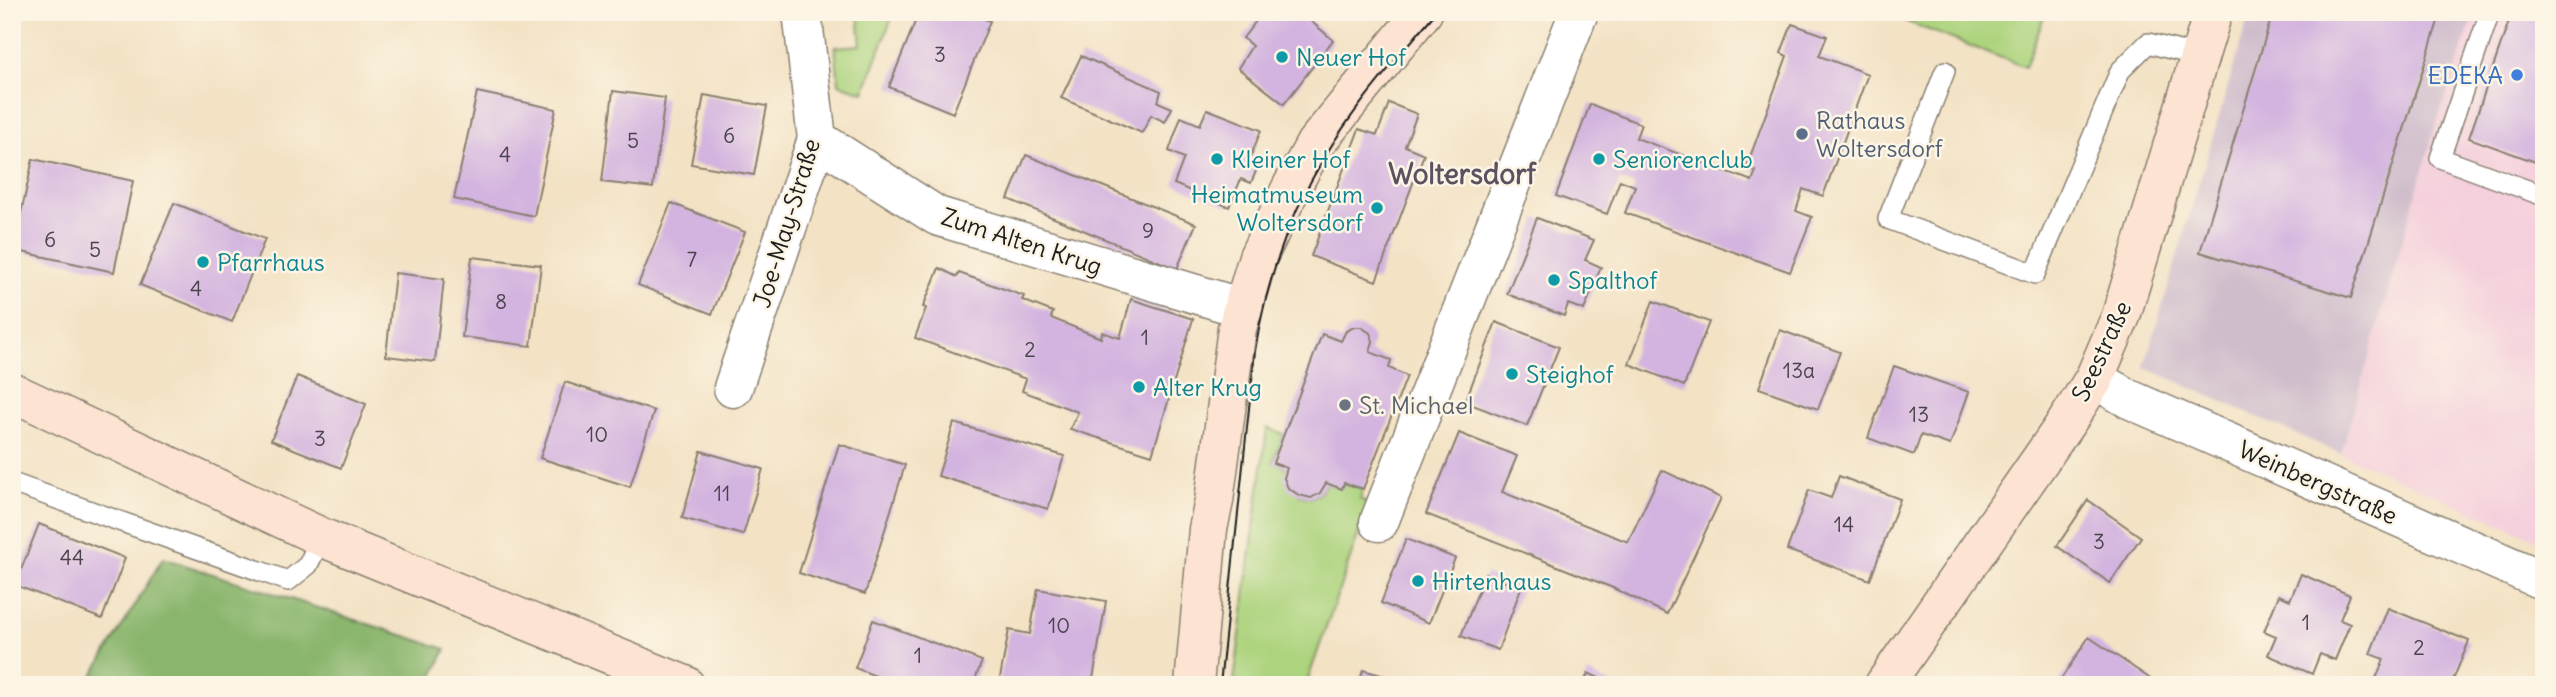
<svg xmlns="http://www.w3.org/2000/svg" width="2556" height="697" viewBox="0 0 2556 697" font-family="Delius,sans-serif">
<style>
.built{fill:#f4cfdc}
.industrial{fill:#d0bdcc}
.green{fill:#acd37d;stroke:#64784c;stroke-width:2}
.forest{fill:#89b56c;stroke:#526844;stroke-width:2}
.building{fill:#d3b3df}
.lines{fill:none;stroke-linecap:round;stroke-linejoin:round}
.lane-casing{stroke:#887f70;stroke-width:22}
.street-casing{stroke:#887f70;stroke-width:41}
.secondary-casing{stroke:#887f70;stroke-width:41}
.lane{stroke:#fff;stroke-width:19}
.street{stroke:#fff;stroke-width:38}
.secondary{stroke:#fde3d1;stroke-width:38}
.tram{stroke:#1c1c1c;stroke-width:2}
.culture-dot{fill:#0f9aa8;stroke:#fcf5e5;stroke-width:2.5}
.shop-dot{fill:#3f7fe0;stroke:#fcf5e5;stroke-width:2.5}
.service-dot{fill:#5c6f8a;stroke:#fcf5e5;stroke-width:2.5}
.worship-dot{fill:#6b7280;stroke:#fcf5e5;stroke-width:2.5}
.labels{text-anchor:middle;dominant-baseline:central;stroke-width:5;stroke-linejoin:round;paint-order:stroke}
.number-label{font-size:21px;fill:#4a424d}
.culture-label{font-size:24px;fill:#0d838f;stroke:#fcf5e5;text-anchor:start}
.shop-label{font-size:24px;fill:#366cbe;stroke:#fcf5e5;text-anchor:end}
.service-label{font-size:24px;fill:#4e5e75;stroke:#fcf5e5;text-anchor:start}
.street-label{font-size:24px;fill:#1c1c1c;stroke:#fcf5e5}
.worship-label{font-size:24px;fill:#5b616d;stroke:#fcf5e5;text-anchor:start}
.quarter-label{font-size:28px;font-weight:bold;fill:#5c5160;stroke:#fcf5e5}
</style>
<rect width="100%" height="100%" fill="#fcf5e5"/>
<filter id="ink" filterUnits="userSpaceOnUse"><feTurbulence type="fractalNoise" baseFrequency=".0143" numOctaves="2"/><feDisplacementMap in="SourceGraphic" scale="14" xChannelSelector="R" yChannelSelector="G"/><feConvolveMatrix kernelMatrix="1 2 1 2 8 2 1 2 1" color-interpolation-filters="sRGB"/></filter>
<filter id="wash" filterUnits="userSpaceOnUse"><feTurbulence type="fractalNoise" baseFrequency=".00686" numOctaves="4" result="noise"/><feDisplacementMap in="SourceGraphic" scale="28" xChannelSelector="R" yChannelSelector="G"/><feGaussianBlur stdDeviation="1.57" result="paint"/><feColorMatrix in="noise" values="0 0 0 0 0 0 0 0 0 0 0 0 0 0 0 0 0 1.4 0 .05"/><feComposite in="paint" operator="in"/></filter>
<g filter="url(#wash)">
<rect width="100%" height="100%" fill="#f3e2c4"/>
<path class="built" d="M2475 12H2544V543L2341 454 2435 128Z"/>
<path class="industrial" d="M2250 12H2475L2435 128 2341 454 2144 367Z"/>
<path class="green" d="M858 12H894L864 92 839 84 835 47 861 45Z
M1909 12H2046L2025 67 1905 21Z
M1267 428 1284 434 1273 462 1287 468 1299 495 1311 498 1320 493 1326 483 1341 488 1344 483 1363 489 1360 499 1369 504 1306 685H1236L1234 681Z"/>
<path class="forest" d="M163 558 446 649 429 685H87Z"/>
<g id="blocks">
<path class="building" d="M919 12H967L990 21 953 113 889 87Z
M1263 12H1300L1333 40 1284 104 1238 68 1252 46 1243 38Z
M2273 12H2441L2351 298 2200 252Z
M2512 12H2544V165L2469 138Z
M1792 24 1827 36 1819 56 1868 74 1823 196 1803 189 1796 211 1812 217 1790 272 1625 213 1635 186 1620 180 1607 214 1556 196 1590 104 1641 124 1636 138 1752 181 1756 171 1746 168 1787 56 1781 53Z
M1081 56 1161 91 1158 102 1172 108 1165 122 1151 115 1142 133 1061 98Z
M613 91 665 98 653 188 602 182Z
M477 92 556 109 534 216 454 199Z
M704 95 767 106 754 175 691 164Z
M1389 103 1417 114 1405 146 1424 154 1376 281 1311 256 1359 129 1377 135Z
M1207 109 1261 130 1249 161 1259 164 1251 183 1241 179 1229 207 1174 184 1184 158 1169 151 1181 117 1200 125Z
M1026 155 1196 224 1177 269 1008 199Z
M33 159 133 181 114 272 13 250Z
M174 203 265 239 232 322 140 285Z
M671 203 745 232 712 314 638 285Z
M1537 218 1594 240 1585 260 1601 267 1584 310 1568 304 1564 316 1507 294Z
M472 257 541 265 531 346 462 337Z
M939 268 957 277 959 273 1024 296 1022 300 1053 312 1051 318 1101 338 1102 332 1120 338 1131 299 1193 319 1152 455 1070 429 1078 412 1022 391 1026 379 915 338 926 308 923 307Z
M395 273 444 279 435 362 386 356Z
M1653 301 1709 322 1684 386 1629 364Z
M1496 322 1559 347 1527 426 1465 402Z
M1354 327H1361L1370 333 1373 341 1370 352 1391 360 1389 368 1407 376 1363 489 1344 483 1342 489 1326 483 1320 493 1311 498 1299 495 1288 488 1284 478 1287 468 1273 463 1322 334 1341 341 1346 331Z
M1780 330 1840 352 1818 409 1759 388Z
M1894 366 1969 392 1950 445 1921 435 1914 455 1868 438Z
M297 376 366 404 341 468 271 440Z
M565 382 654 411 630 487 540 458Z
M954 423 1064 456 1048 509 938 476Z
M1459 433 1517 456 1502 492 1628 542 1662 470 1721 498 1667 614 1613 588 1426 514Z
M839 444 905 465 865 594 799 573Z
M701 451 763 469 743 535 682 518Z
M1839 476 1900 499 1870 580 1787 550 1809 490 1831 498Z
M2088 500 2141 537 2110 583 2057 546Z
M39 524 125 558 102 619 15 585Z
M1406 539 1455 558 1429 623 1381 603Z
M1485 574 1521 588 1498 650 1461 636Z
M2301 574 2350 595 2340 620 2350 624 2335 660 2320 654 2312 674 2268 655 2276 636 2264 631 2279 595 2290 600Z
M1038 589 1106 601 1092 685 999 683 1009 630 1030 634Z
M2388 608 2469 641 2451 685H2384L2375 681 2384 659 2370 654Z
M873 620 982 661 973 685H899L855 668Z
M2089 637 2152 680 2149 685H2057Z
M1363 670 1413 684V685H1359Z
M1588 673 1614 685H1583Z"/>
</g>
</g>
<g filter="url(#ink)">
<use href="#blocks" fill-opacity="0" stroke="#887f70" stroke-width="2"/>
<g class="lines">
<g class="lane-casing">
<path id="lane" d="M2490 12 2440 158 2544 196
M1945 71 1888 219 2035 274 2120 71 2148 43 2198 56
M12 483 288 581 308 565 321 537"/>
</g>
<g class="street-casing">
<path id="street" d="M817 139 937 216 1242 308
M2094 379 2129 399 2544 581
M733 388 817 139 802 12
M1379 522 1579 12"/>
</g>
<g class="secondary-casing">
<path id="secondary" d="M12 392 321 537 685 685
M1194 685 1208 529 1214 501 1237 328 1258 257 1291 188 1315 144 1423 12
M1884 685 2068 420 2094 379 2121 316 2213 12"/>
</g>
<use href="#lane" class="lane"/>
<use href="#street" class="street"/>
<use href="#secondary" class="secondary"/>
<path class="tram" d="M1220 685 1255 351C1266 282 1289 216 1325 156 1356 104 1398 58 1436 12"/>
</g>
</g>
<g class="culture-dot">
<circle cx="1282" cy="57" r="7"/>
<circle cx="1217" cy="159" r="7"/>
<circle cx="1599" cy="159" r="7"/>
<circle cx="1377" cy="208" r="7"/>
<circle cx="203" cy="262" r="7"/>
<circle cx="1554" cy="280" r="7"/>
<circle cx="1512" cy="374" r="7"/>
<circle cx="1139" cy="387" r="7"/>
<circle cx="1418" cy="581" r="7"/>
</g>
<circle class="shop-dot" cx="2517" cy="75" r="7"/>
<circle class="service-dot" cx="1802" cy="134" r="7"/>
<circle class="worship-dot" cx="1345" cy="405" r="7"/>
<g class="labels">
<g class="number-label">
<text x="940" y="54">3</text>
<text x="729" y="135">6</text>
<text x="633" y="140">5</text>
<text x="505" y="154">4</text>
<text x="1148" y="230">9</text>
<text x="50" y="239">6</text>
<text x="95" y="249">5</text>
<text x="692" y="259">7</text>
<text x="196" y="288">4</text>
<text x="501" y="301">8</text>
<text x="1145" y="337">1</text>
<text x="1030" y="349">2</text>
<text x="1799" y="370">13a</text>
<text x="1919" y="414">13</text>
<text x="597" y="434">10</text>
<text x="320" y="438">3</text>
<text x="722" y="493">11</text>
<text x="1844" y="524">14</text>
<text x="2099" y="541">3</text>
<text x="72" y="557">44</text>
<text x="2306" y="622">1</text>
<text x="1059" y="625">10</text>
<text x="2419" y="647">2</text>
<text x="918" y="655">1</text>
</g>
<g class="culture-label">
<text x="1296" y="57">Neuer Hof</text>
<text x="1231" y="159">Kleiner Hof</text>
<text x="1613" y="159">Seniorenclub</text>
<text x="1363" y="194" text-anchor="end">Heimatmuseum<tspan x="1363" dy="28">Woltersdorf</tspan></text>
<text x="217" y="262">Pfarrhaus</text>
<text x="1568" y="280">Spalthof</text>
<text x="1526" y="374">Steighof</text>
<text x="1153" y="387">Alter Krug</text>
<text x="1432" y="581">Hirtenhaus</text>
</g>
<g class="shop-label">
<text x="2503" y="75">EDEKA</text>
</g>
<g class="service-label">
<text x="1816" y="120">Rathaus<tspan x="1816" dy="28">Woltersdorf</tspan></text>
</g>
<g class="street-label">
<text transform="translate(786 223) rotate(-73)">Joe-May-Straße</text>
<text transform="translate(1022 241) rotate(18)">Zum Alten Krug</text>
<text transform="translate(2101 351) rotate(-65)">Seestraße</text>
<text transform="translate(2318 482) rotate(24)">Weinbergstraße</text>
</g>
<g class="worship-label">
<text x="1359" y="405">St. Michael</text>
</g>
<g class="quarter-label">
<text x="1462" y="174">Woltersdorf</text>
</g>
</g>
<rect width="2556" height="697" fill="none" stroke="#fcf5e5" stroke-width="42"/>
</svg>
